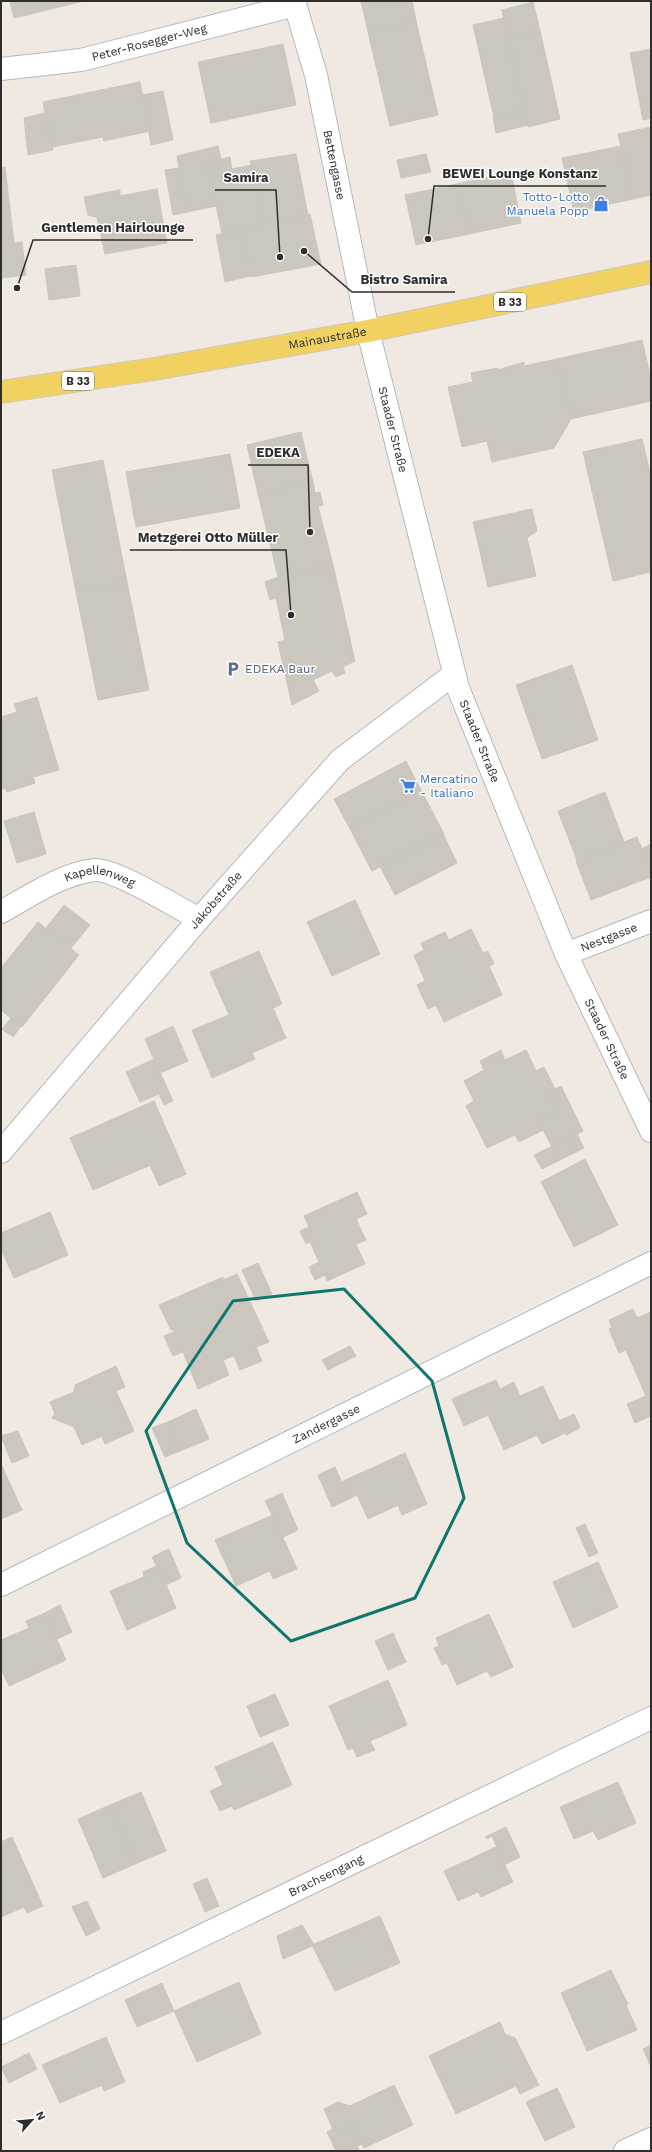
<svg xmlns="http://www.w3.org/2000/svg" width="652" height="2152" viewBox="0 0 652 2152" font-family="'Work Sans',sans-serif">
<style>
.building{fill:#cbc7bf;stroke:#cbc5ba}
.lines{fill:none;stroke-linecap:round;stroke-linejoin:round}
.minor-casing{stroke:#b4b7c1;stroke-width:24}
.major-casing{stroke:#c9c9c9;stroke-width:24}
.minor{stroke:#fff;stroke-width:22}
.major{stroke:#f2d163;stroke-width:22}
.marked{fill:none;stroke:#0f766e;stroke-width:3;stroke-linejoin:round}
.labels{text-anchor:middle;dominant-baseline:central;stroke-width:3;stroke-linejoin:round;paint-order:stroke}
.shield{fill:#fff;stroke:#6d6d6d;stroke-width:1}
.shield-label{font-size:11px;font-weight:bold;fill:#2e2e2e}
.street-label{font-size:12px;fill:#2e2e2e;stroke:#fff}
.shop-label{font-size:12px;fill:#366cbe;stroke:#fff;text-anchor:end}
.service-label{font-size:12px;fill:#4e5e75;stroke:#fff;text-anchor:start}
.leader{fill:none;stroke:#2e2e2e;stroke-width:1.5}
.callout-dot{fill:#2e2e2e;stroke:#fff;stroke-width:1.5}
.callout-label{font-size:13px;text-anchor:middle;font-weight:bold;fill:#2e2e2e;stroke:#fff;stroke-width:3;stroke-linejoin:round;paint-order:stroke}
</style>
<rect width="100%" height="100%" fill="#efe9e1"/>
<path class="building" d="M10 1H84L14 18Z
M361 1H412L416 21 368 32Z
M533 2 540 31 508 38 502 10Z
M504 18 524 110 494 117 473 25Z
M416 21 438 115 390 126 368 32Z
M540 31 560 119 528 127 508 38Z
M283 44 296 105 211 123 198 62Z
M651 49V118L643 120 630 53Z
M140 82 150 131 104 141 103 137 52 147 43 102Z
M163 91 173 140 151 145 143 95Z
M524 110 528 125 496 133 493 117Z
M45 113 53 150 28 155 24 118Z
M651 127V195L633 199 618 134Z
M218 146 221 159 207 162 216 206 187 212 177 156Z
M621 146 633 199 574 212 562 158Z
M296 154 308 215 263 224 250 161Z
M426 154 431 172 401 178 397 160Z
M230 157 232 169 251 165 263 224 222 234 207 162Z
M5 167 14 243 22 242 26 275 1 278V168Z
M179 168 187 212 173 215 165 170Z
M511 172 521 223 469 234 457 184Z
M457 184 469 234 416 245 405 195Z
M157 189 167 243 105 254 97 217 88 215 84 197 120 190V196Z
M310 214 321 264 252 277 242 228Z
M242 230 251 276 225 282 216 235Z
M76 265 80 296 49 300 45 269Z
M642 340 651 379V401L571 419 557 359Z
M557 359 571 419 554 448 492 462 487 441 462 447 448 387 473 382 471 373 498 368V370L524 362V366Z
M301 432 313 482 258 494 247 445Z
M642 439 651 477V572L613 581 583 452Z
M230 454 240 508 136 527 126 472Z
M103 460 127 582 76 592 52 470Z
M313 482 315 493 320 492 323 505 318 506 333 565 278 577 258 494Z
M532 509 537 531 527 538 536 576 488 587 473 522Z
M333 565 355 661 343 667 345 673 336 677 332 671 313 680 319 691 292 705 278 642 285 640 276 598 270 600 265 582 278 577Z
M127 582 149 690 98 700 76 592Z
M572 665 598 740 542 759 516 685Z
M37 697 59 770 33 777 35 783 7 792 5 788 1 789V717L17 712 14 704Z
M406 761 421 790 349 827 334 799Z
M421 790 444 834 372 871 349 827Z
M605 792 624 842 577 860 558 811Z
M34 812 46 854 17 863 4 821Z
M443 834 457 863 395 895 380 866Z
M637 837 651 870V877L591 900 576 861Z
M651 844V870L642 849Z
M355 900 380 954 332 976 307 922Z
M64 905 90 925 71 948 46 928Z
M38 922 79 955 22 1027 1 1010V968Z
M471 929 483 953 488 951 494 964 489 966 502 995 444 1022 436 1005 428 1009 417 985 425 981 414 955 424 950 421 943 445 932 449 940Z
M259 951 282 1004 273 1008 286 1038 252 1053 255 1059 212 1078 192 1030 229 1015 210 972Z
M11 1018 21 1026 13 1037 2 1029Z
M173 1026 188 1061 160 1073 145 1039Z
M501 1050 505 1060 526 1050 536 1071 544 1067 555 1089 547 1093 557 1113 537 1123 541 1131 519 1142 515 1135 487 1148 466 1106 474 1101 464 1081 484 1070 480 1061Z
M154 1059 173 1101 164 1105 159 1094 140 1102 126 1072Z
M561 1086 583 1131 552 1147 543 1130 541 1131 537 1123 557 1113 547 1093Z
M154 1101 186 1174 159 1186 150 1165 93 1190 70 1138Z
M577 1134 584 1148 542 1169 534 1155Z
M585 1159 618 1225 574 1247 541 1182Z
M357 1192 367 1214 356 1219 366 1240 356 1244 365 1264 327 1281 325 1275 315 1280 309 1267 319 1262 310 1242 306 1244 300 1231 309 1227 304 1216Z
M50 1212 68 1255 14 1278 1 1249V1233Z
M258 1263 272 1294 256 1301 242 1270Z
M237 1274 269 1342 256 1347 262 1361 240 1370 234 1356 223 1360 229 1375 198 1389 183 1352 173 1356 164 1336 174 1332 173 1329 171 1330 159 1305 223 1277V1280Z
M633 1309 637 1318 651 1312V1416L635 1423 627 1404 646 1396 626 1350 619 1353 609 1329 612 1328 609 1320Z
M350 1346 356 1356 328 1370 322 1360Z
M116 1366 125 1387 116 1391 134 1431 105 1444 102 1436 82 1445 74 1427 52 1418 55 1414 50 1402 74 1392 75 1385Z
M496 1380 500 1389 514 1382 520 1396 543 1386 565 1433 542 1444 537 1435 504 1450 488 1415 464 1426 452 1399Z
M196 1409 209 1439 180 1451 168 1422Z
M574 1414 580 1428 566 1435 559 1421Z
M168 1422 180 1451 165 1457 152 1428Z
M18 1431 29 1456 12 1463 1 1436Z
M405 1453 427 1504 402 1515 398 1505 368 1519 357 1495 349 1499 341 1482Z
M1 1464 22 1510 1 1519Z
M335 1467 349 1499 332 1507 318 1475Z
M282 1493 298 1530 283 1537 265 1501Z
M273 1515 297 1569 273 1579 270 1571 236 1586 215 1540Z
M585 1524 598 1553 589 1557 576 1528Z
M169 1549 181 1578 166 1585 152 1557Z
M598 1562 618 1607 573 1628 553 1582Z
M158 1565 176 1608 127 1630 110 1591 144 1577 143 1572Z
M60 1605 72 1632 57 1639 45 1613Z
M45 1613 66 1660 9 1686 1 1669V1640L29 1628 26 1621Z
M489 1614 513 1667 491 1677 487 1671 457 1685 447 1663 442 1665 434 1648 439 1646 436 1638Z
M393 1633 406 1662 388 1670 375 1641Z
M388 1680 407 1725 370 1741 375 1750 357 1757 353 1748 348 1750 329 1706Z
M275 1694 289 1725 260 1737 247 1706Z
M273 1742 292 1785 234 1810 232 1806 220 1811 210 1791 223 1785 215 1767Z
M618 1782 636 1823 598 1840 593 1831 574 1839 560 1807Z
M141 1792 166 1851 135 1864 110 1805Z
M110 1805 135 1864 103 1878 78 1819Z
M506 1827 520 1857 504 1865 492 1836 487 1839 485 1837Z
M12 1837 43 1906 27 1913 24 1907 1 1917V1842Z
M496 1847 513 1882 481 1897 478 1892 458 1901 444 1871Z
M207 1878 219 1906 205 1912 193 1884Z
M87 1901 100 1929 86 1936 72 1907Z
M380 1916 400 1963 335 1991 312 1945Z
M302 1925 314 1945 283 1959 277 1936Z
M611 1970 628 2004 626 2005 637 2030 587 2051 561 1993Z
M239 1982 261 2034 197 2062 174 2011Z
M162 1983 174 2011 137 2027 125 2000Z
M500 2022 505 2034 515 2038 539 2085 520 2094 516 2086 456 2114 429 2056Z
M106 2037 125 2082 104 2091 102 2085 60 2103 42 2065Z
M651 2045V2067L643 2049Z
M29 2053 37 2069 9 2083 1 2067Z
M394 2085 413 2125 364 2148 353 2126 335 2134 324 2109 338 2102 350 2106Z
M557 2088 575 2127 545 2141 526 2102Z
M353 2126 362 2144 357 2146 359 2150 336 2151 327 2132 333 2129 335 2134Z"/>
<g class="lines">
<g class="minor-casing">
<g id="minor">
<path id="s1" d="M294 1 316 75 368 331 458 688 566 954 651 1131"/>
<path id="s2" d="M1 69 81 60 295 5"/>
<path id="s3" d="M1 912C28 897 63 873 95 870 116 869 178 908 199 919"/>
<path id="s4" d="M566 954 651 921"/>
<path id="s5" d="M1 1152 199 919 340 760 454 674"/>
<path id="s6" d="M1 1585 651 1263"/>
<path id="s7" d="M1 2033 651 1718"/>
<path d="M625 2151 651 2139"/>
</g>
</g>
<g class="major-casing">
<g id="major">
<path id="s8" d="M1 392 154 369 368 331 651 272"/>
</g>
</g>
<use href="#minor" class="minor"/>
<use href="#major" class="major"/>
</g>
<path class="marked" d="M344 1289 432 1381 464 1498 415 1598 291 1641 187 1543 146 1431 233 1301Z"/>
<defs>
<g id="shop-bare" transform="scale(1.2)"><path d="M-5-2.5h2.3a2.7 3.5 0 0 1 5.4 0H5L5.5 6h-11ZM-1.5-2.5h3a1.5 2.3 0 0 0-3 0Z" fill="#3f7fe0" stroke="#fff" stroke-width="2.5" paint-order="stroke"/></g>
<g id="parking-bare" transform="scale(1.2)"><path d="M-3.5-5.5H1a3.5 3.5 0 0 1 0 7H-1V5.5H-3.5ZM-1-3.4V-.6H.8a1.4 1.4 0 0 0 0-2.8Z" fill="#5c6f8a" stroke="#fff" stroke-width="2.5" paint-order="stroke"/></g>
<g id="supermarket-bare" transform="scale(1.2)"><path d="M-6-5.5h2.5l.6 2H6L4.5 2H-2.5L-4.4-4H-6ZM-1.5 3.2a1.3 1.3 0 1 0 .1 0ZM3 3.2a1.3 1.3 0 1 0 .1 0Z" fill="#3f7fe0" stroke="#fff" stroke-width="2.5" paint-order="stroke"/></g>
</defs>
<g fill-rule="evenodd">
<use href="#shop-bare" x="601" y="204"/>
<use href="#parking-bare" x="233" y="669"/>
<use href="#supermarket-bare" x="408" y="786"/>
</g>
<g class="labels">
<g class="shield">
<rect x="494" y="293" width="32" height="18" rx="3"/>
<rect x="62" y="372" width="32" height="18" rx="3"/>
</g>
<g class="shield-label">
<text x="510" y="302">B 33</text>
<text x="78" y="381">B 33</text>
</g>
<g class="street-label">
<text stroke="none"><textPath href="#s2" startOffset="151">Peter-Rosegger-Weg</textPath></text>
<text stroke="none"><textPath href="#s1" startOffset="169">Bettengasse</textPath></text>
<text stroke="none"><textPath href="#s8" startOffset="331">Mainaustraße</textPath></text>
<text stroke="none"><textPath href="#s1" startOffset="440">Staader Straße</textPath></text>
<text stroke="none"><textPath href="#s1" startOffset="764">Staader Straße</textPath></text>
<text stroke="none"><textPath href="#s3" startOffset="109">Kapellenweg</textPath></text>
<text stroke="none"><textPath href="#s5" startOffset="331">Jakobstraße</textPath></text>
<text stroke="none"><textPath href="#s4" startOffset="46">Nestgasse</textPath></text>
<text stroke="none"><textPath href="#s1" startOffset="1088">Staader Straße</textPath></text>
<text stroke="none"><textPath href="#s6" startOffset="363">Zandergasse</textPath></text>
<text stroke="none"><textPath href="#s7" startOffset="361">Brachsengang</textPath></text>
</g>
<g class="shop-label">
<text x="589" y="197">Totto-Lotto<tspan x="589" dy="14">Manuela Popp</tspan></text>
<text x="420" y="779" text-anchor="start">Mercatino<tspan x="420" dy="14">- Italiano</tspan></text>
</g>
<g class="service-label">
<text x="245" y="669">EDEKA Baur</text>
</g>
</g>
<path class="leader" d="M428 239L434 186H606M280 257L276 190H215M17 288L33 240H193M304 251L352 292H455M310 532L308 465H248M291 615L286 550H130"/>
<g class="callout-dot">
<circle cx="428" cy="239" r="4"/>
<circle cx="280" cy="257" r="4"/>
<circle cx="17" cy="288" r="4"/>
<circle cx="304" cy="251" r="4"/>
<circle cx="310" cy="532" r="4"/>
<circle cx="291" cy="615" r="4"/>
</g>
<g class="callout-label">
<text x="520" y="178">BEWEI Lounge Konstanz</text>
<text x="246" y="182">Samira</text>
<text x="113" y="232">Gentlemen Hairlounge</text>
<text x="404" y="284">Bistro Samira</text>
<text x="278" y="457">EDEKA</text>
<text x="208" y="542">Metzgerei Otto Müller</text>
</g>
<rect width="652" height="2152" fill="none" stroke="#2e2e2e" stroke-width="4"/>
<g transform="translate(32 2120) rotate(63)" stroke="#ffffff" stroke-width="3" paint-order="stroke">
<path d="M0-3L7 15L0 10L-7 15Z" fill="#2e2e2e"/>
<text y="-6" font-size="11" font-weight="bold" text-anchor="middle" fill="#2e2e2e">N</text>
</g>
</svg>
